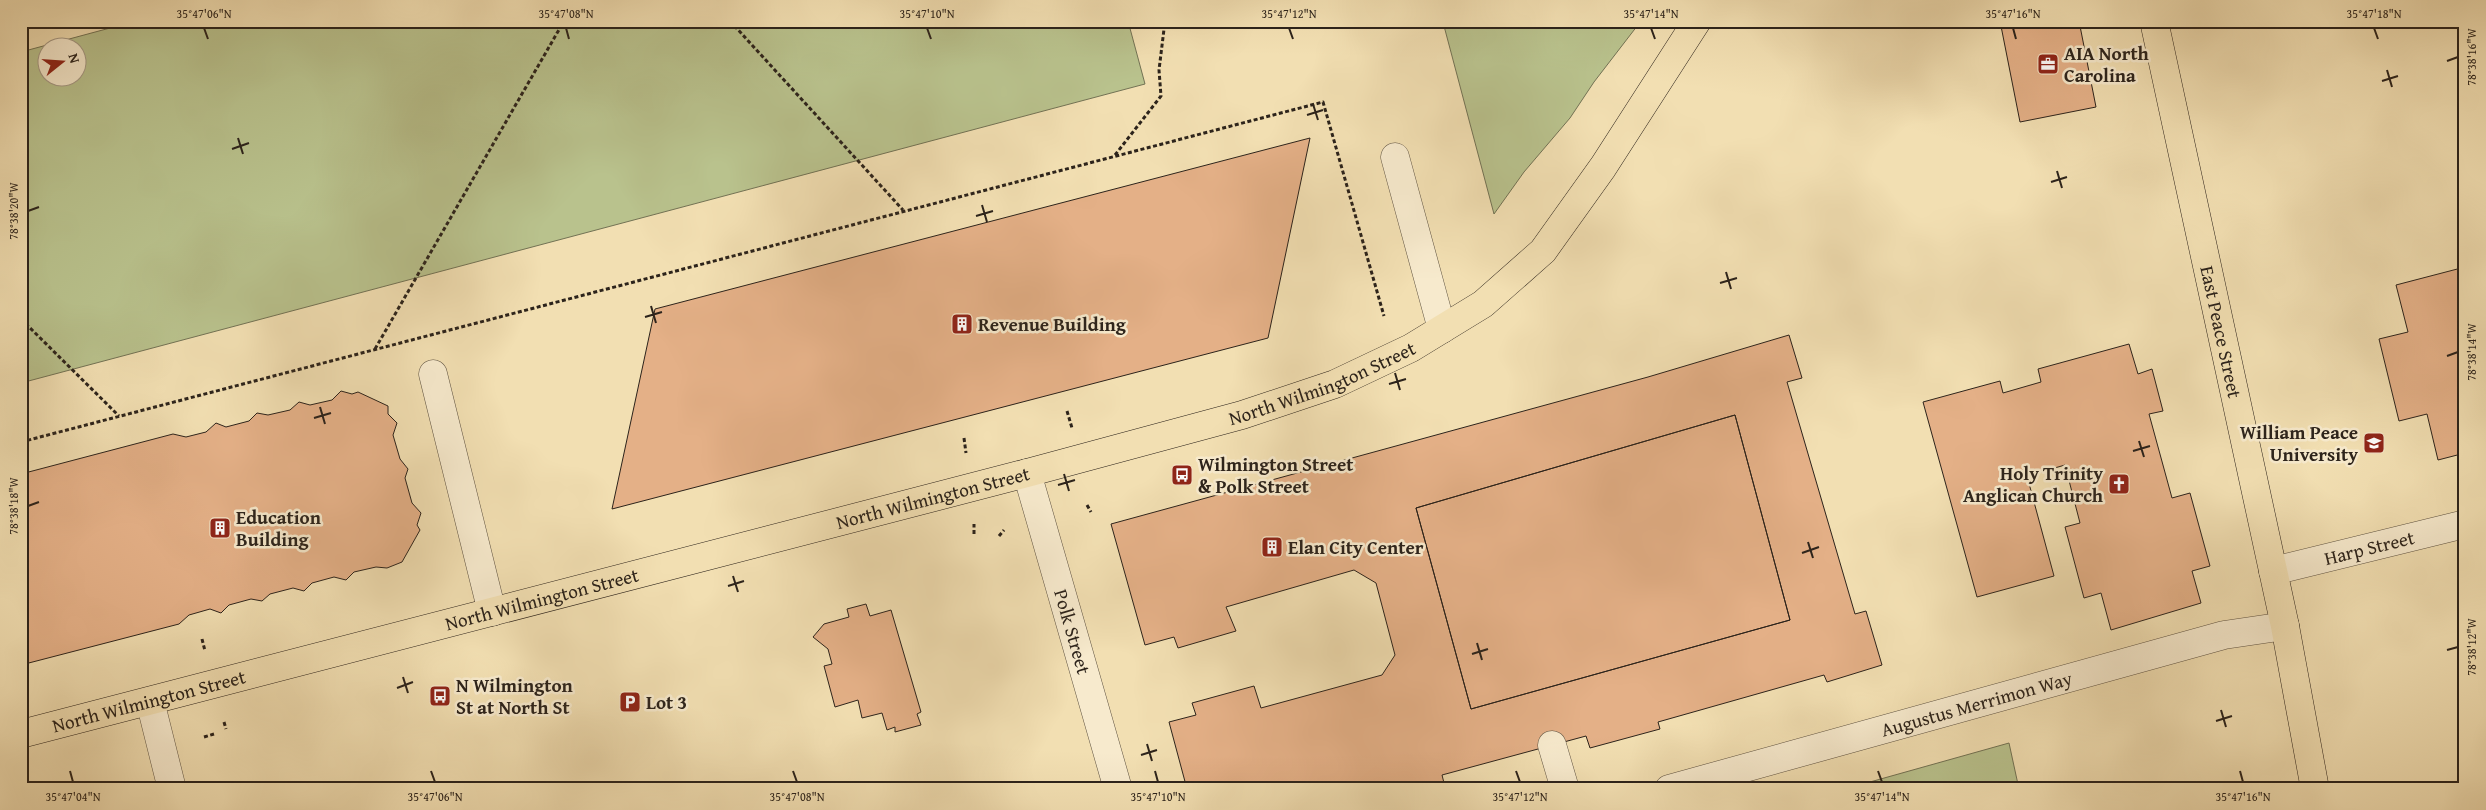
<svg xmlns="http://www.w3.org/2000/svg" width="2486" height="810" viewBox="0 0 2486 810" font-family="'Gentium Book Plus',serif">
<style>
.green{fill:#b9c28d;stroke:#727254;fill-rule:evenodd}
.building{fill:#e4b087;stroke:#2c231b;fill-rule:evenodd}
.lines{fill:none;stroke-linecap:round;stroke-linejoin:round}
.minor-casing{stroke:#5e5241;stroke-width:29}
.major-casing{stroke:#2c231b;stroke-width:29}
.path{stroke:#2c231b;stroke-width:3;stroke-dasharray:4 2.5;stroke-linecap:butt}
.minor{stroke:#f7eacd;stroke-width:28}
.major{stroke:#f2dfb2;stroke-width:28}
.ticks{fill:none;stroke:#2c231b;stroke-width:2}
.labels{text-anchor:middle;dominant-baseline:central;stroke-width:5;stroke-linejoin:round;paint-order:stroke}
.poi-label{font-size:19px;font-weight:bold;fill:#2c231b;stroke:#f7eacd;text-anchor:start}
.street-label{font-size:19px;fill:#2c231b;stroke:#f7eacd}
.neatline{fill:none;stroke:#2c231b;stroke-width:2}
.ticks-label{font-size:12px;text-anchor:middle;fill:#2c231b}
</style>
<rect width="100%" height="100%" fill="#f2dfb2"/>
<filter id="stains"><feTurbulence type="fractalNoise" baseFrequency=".004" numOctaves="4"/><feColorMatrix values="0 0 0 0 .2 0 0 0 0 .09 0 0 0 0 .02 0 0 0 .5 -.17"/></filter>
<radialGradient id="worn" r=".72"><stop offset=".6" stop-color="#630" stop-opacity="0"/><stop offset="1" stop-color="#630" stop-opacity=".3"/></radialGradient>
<path class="green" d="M136 21H1128L1145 84 21 383V52ZM48 48H78V78H48Z
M1463 21H1641L1594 82 1570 118 1524 172 1494 214 1444 26Z
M2009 743 2019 789H1845Z"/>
<path class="building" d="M2000 21H2079L2096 107 2020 122Z
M1310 138 1268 338 612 509 655 309Z
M2465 267V453L2438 460 2427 414 2399 421 2379 339 2408 332 2396 285Z
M1789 335 1802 378 1787 382 1855 614 1866 611 1882 665 1827 682 1824 675 1658 722 1660 729 1590 748 1586 736 1442 775 1445 787 1439 789H1187L1169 722 1196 715 1192 703 1254 686 1261 708 1382 675 1395 655 1376 583 1354 570 1226 607 1236 631 1178 648 1174 637 1145 645 1111 524 1648 377ZM1735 415 1790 620 1471 709 1416 508Z
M2129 344 2138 374 2152 369 2163 411 2149 414 2172 498 2190 493 2210 566 2192 571 2201 603 2111 630 2101 593 2084 598 2065 527 2080 523 2065 465 2027 476 2054 576 1977 597 1923 402 2000 381 2003 393 2041 382 2038 369Z
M341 391 352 394 358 392 388 406V414L397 423 393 435 400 459 408 469 405 478 412 503 421 513 417 525 420 530 402 562 387 568 376 567 354 572 346 580 334 577 312 583 304 591 293 588 270 594 262 601 251 599 229 605 221 613 210 609 189 615 179 624 21 665V474L173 434 186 437 206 432 216 423 226 427 249 421 257 413 268 415 290 410 299 402 310 405 332 400Z
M1735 415 1790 620 1471 709 1416 508Z
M866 604 870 616 891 610 921 712 917 714 921 725 895 732V727L887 730 882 713 862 718 858 700 835 707 824 666 832 664 828 649 813 637 824 624 849 617 847 609Z"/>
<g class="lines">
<g class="minor-casing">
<g id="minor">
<path d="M1395 157 1442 329"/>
<path d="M433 374 492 612"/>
<path id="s1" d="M1027 473 1118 789"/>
<path id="s2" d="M2273 571 2465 524"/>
<path d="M150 701 172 789"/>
<path d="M1552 745 1565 789"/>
<path id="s3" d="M1669 789 2224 635 2285 626"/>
</g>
</g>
<g class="major-casing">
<g id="major">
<path id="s4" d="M2154 21 2285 626 2315 789"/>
<path id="s5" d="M21 734 1027 473 1242 415 1335 384 1411 348 1483 304 1543 251 1603 167 1697 21"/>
</g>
</g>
<path class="path" d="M730 21 903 210
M21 24 30 21
M1115 155 1161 96 1159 70 1165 21
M21 319 119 416
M375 349 564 21
M1067 411 1072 428
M964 438 966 453
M21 442 1323 102 1384 316
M1087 505 1091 512
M974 534V524
M999 536 1004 530
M202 639 205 651
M224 722 226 729
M204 737 214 734"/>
<use href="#minor" class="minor"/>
<use href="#major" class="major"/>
</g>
<path class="ticks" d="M204 28 208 39M566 28 569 39M927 28 931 39M1289 28 1293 39M1651 28 1655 39M2013 28 2016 39M2374 28 2378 39M2447 61 2458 57M2387 70 2392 87M2382 81 2398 76M1313 104 1318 120M1307 115 1323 110M238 138 243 154M232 149 249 143M2057 171 2062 188M2051 182 2067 177M982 205 987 222M28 211 39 207M976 216 993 211M1726 272 1731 289M1720 283 1737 278M651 306 656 323M645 317 662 312M2447 356 2458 352M1395 373 1400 390M1389 384 1406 379M320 407 325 424M314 418 331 413M2139 441 2144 457M2133 451 2150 446M1064 474 1069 491M1058 485 1075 480M28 506 39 502M1808 542 1813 558M1802 553 1819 547M733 576 738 592M728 586 744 581M1477 643 1482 660M2447 650 2458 647M1472 654 1488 649M403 677 408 693M397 688 413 682M2221 710 2226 727M2216 721 2232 716M1147 744 1152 761M1141 755 1157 750M70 771 73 782M431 771 435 782M793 771 797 782M1155 771 1158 782M1516 771 1520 782M1878 771 1882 782M2240 771 2243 782"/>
<defs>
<g id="office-square" transform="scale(1.125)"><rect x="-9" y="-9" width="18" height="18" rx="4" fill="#8f2418" stroke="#f7eacd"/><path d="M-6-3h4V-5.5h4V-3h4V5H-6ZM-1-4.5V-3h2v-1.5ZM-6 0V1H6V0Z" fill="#fff"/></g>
<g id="building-square" transform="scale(1.125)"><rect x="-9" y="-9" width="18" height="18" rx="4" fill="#8f2418" stroke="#f7eacd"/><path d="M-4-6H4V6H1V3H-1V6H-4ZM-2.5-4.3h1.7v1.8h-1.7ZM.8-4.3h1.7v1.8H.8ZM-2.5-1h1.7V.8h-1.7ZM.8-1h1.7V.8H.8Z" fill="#fff"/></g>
<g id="university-square" transform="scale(1.125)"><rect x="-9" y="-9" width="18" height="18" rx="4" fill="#8f2418" stroke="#f7eacd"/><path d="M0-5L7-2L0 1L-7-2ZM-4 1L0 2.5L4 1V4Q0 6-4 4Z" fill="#fff"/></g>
<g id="bus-square" transform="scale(1.125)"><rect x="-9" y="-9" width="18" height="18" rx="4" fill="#8f2418" stroke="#f7eacd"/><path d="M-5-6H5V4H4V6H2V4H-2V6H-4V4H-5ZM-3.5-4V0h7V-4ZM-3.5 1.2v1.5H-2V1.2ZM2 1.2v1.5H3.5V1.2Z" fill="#fff"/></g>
<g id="church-square" transform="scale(1.125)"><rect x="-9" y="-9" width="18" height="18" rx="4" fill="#8f2418" stroke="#f7eacd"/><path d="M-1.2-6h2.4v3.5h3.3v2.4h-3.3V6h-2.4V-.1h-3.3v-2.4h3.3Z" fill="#fff"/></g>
<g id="parking-square" transform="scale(1.125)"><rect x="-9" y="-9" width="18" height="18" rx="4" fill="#8f2418" stroke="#f7eacd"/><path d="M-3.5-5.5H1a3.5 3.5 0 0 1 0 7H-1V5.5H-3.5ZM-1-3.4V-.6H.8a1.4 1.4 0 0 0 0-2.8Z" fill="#fff"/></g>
</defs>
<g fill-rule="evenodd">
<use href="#office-square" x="2048" y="64"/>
<use href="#building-square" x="962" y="324"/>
<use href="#university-square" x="2374" y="443"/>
<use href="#bus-square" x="1182" y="475"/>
<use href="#church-square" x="2119" y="484"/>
<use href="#building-square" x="220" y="528"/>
<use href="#building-square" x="1272" y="547"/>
<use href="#bus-square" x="440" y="696"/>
<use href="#parking-square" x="630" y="702"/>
</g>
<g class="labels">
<g class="poi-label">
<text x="2064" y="53">AIA North<tspan x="2064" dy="22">Carolina</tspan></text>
<text x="978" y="324">Revenue Building</text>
<text x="2358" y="432" text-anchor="end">William Peace<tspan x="2358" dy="22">University</tspan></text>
<text x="1198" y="464">Wilmington Street<tspan x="1198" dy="22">&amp; Polk Street</tspan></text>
<text x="2103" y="473" text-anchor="end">Holy Trinity<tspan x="2103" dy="22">Anglican Church</tspan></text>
<text x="236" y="517">Education<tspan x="236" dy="22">Building</tspan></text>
<text x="1288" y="547">Elan City Center</text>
<text x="456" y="685">N Wilmington<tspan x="456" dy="22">St at North St</tspan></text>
<text x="646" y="702">Lot 3</text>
</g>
<g class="street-label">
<text stroke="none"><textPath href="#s4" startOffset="318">East Peace Street</textPath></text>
<text stroke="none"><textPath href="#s5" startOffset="1348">North Wilmington Street</textPath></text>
<text stroke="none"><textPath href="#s5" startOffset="942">North Wilmington Street</textPath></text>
<text stroke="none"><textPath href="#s2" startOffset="99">Harp Street</textPath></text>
<text stroke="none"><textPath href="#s5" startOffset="538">North Wilmington Street</textPath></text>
<text stroke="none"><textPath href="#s1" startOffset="165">Polk Street</textPath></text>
<text stroke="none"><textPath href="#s5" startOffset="132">North Wilmington Street</textPath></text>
<text stroke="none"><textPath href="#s3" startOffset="319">Augustus Merrimon Way</textPath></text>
</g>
</g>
<rect width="2486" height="810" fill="none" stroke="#f2dfb2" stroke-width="55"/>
<g transform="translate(62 62) rotate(73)"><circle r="24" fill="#f7eacd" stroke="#a69a86"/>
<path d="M0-4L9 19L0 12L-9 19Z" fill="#8f2418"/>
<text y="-8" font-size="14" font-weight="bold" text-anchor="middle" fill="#2c231b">N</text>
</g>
<rect x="28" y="28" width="2430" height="754" class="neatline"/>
<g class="ticks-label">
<text x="204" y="18">35°47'06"N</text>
<text x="566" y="18">35°47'08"N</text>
<text x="927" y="18">35°47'10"N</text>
<text x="1289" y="18">35°47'12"N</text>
<text x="1651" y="18">35°47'14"N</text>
<text x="2013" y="18">35°47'16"N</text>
<text x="2374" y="18">35°47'18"N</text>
<text transform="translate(2472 57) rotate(-90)" y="4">78°38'16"W</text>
<text transform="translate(14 211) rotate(-90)" y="4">78°38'20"W</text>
<text transform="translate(2472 352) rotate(-90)" y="4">78°38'14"W</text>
<text transform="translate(14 506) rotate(-90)" y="4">78°38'18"W</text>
<text transform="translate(2472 647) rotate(-90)" y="4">78°38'12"W</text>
<text x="73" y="801">35°47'04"N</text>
<text x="435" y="801">35°47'06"N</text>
<text x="797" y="801">35°47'08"N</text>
<text x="1158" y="801">35°47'10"N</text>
<text x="1520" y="801">35°47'12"N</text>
<text x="1882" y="801">35°47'14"N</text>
<text x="2243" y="801">35°47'16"N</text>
</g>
<rect width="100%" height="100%" filter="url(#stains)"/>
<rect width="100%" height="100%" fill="url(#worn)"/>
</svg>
